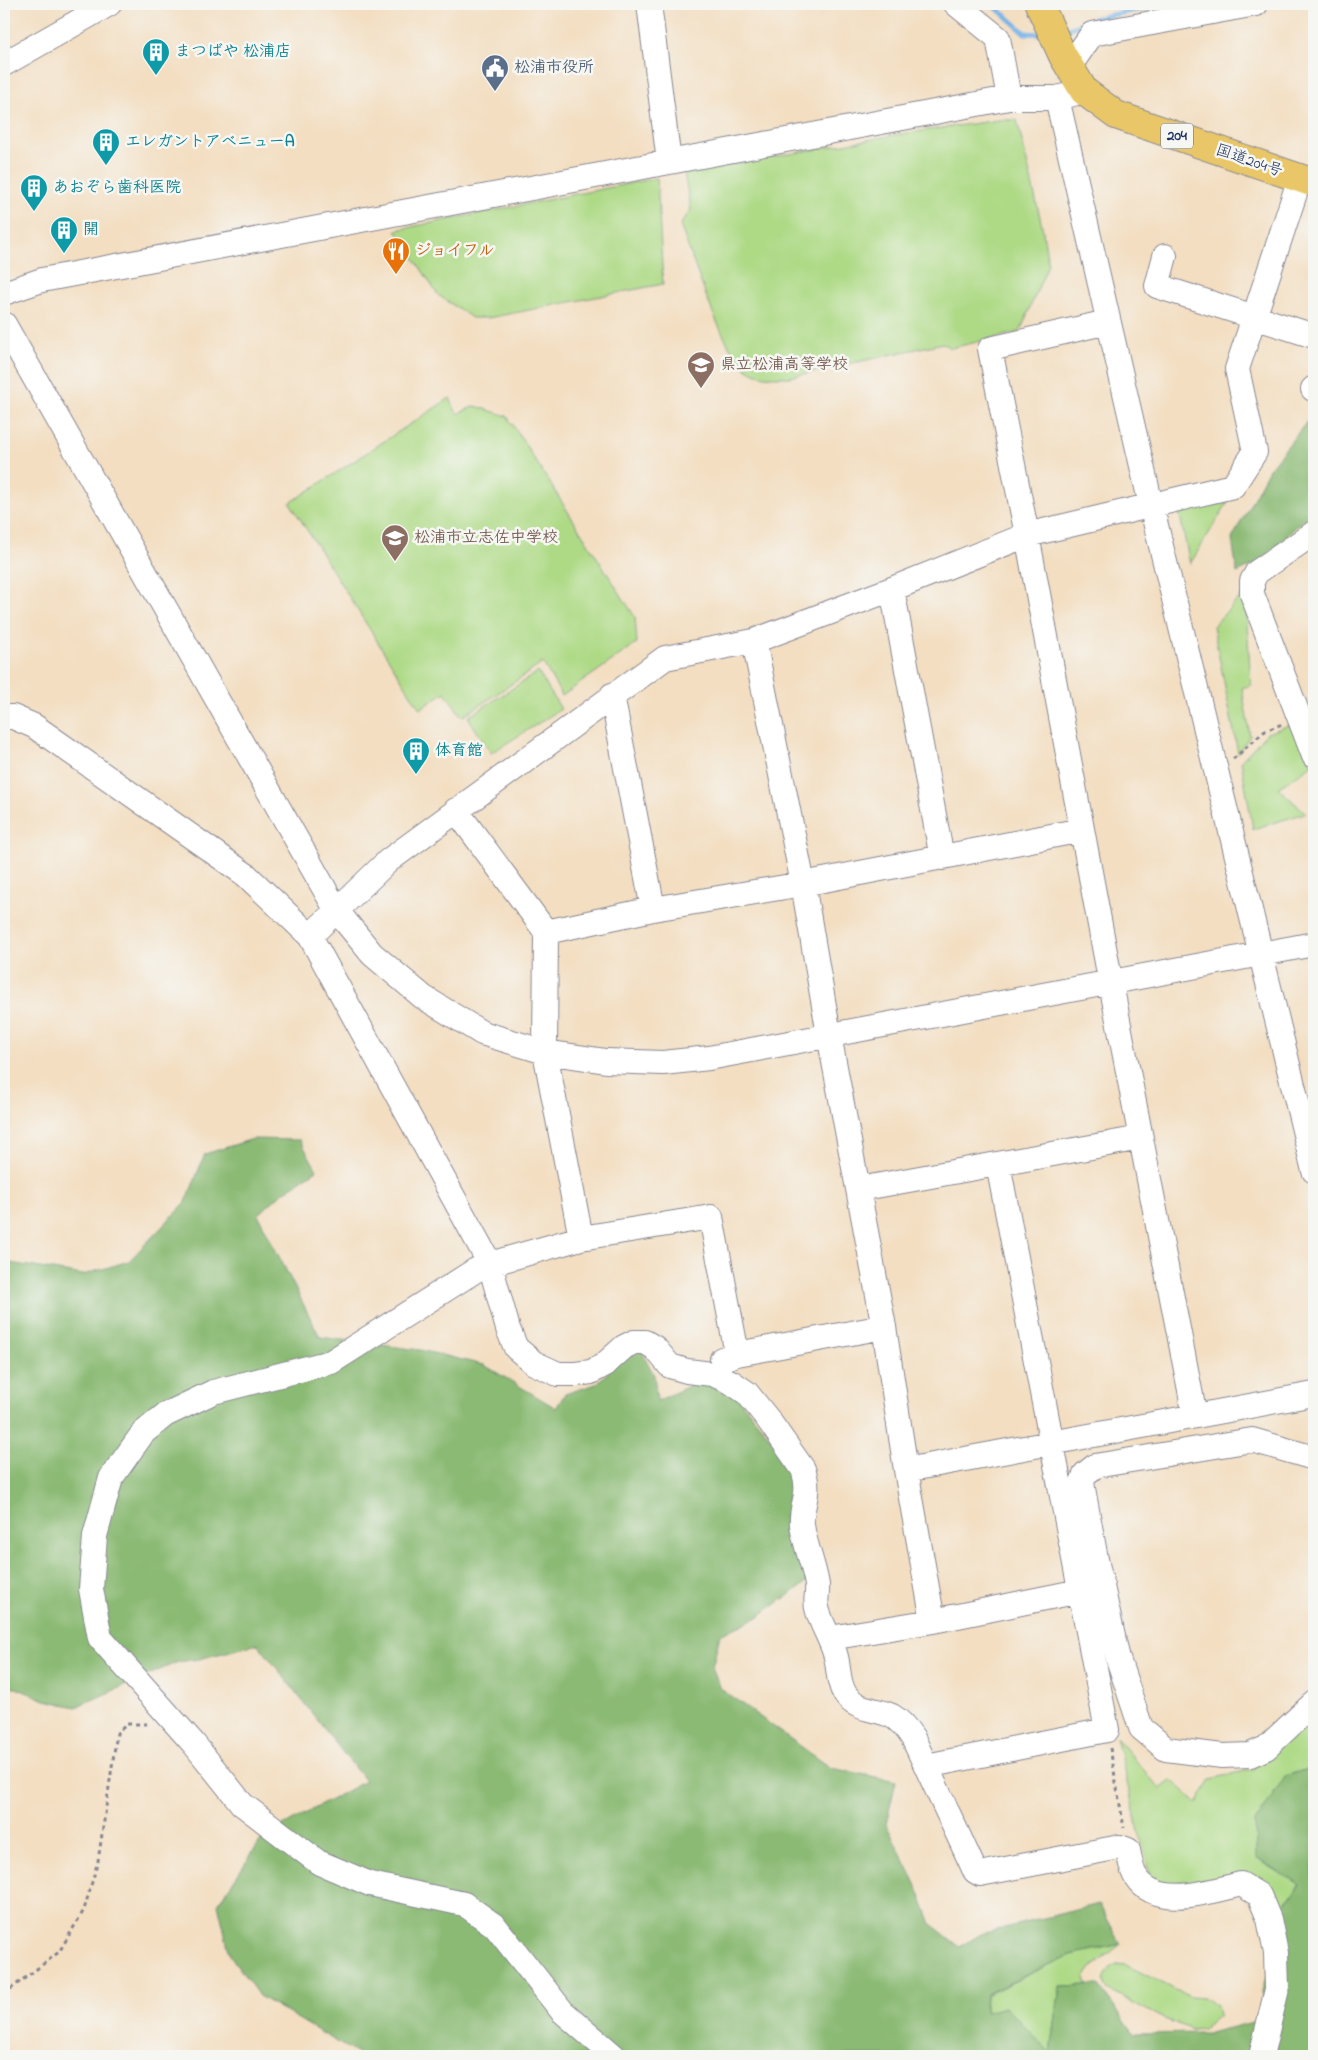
<svg xmlns="http://www.w3.org/2000/svg" width="1318" height="2060" viewBox="0 0 1318 2060" font-family="'Indie Flower','Klee One',sans-serif">
<style>
.green{fill:#aeda86;stroke:#648472}
.forest{fill:#8aba73;stroke:#527468}
.lines{fill:none;stroke-linecap:round;stroke-linejoin:round}
.stream{stroke:#75b2e7;stroke-width:5}
.minor-casing{stroke:#878690;stroke-width:26}
.highway-casing{stroke:#878690;stroke-width:30}
.path{stroke:#878690;stroke-width:3;stroke-dasharray:4 4;stroke-linecap:butt}
.minor{stroke:#fff;stroke-width:24}
.highway{stroke:#e9c769;stroke-width:28}
.labels{text-anchor:middle;dominant-baseline:central;stroke-width:5;stroke-linejoin:round;paint-order:stroke}
.shield{fill:#f6f6f2;stroke:#5d6b8a;stroke-width:1}
.shield-label{font-size:15px;font-weight:bold;fill:#1b2f5e}
.culture-label{font-size:16px;font-weight:bold;fill:#0d838f;stroke:#f6f6f2;text-anchor:start}
.service-label{font-size:16px;font-weight:bold;fill:#4e5e75;stroke:#f6f6f2;text-anchor:start}
.street-label{font-size:16px;fill:#1b2f5e;stroke:#f6f6f2}
.food-label{font-size:16px;font-weight:bold;fill:#c56008;stroke:#f6f6f2;text-anchor:start}
.education-label{font-size:16px;font-weight:bold;fill:#785e54;stroke:#f6f6f2;text-anchor:start}
</style>
<rect width="100%" height="100%" fill="#f6f6f2"/>
<filter id="ink" filterUnits="userSpaceOnUse"><feTurbulence type="fractalNoise" baseFrequency=".02" numOctaves="2"/><feDisplacementMap in="SourceGraphic" scale="10" xChannelSelector="R" yChannelSelector="G"/><feConvolveMatrix kernelMatrix="1 2 1 2 8 2 1 2 1" color-interpolation-filters="sRGB"/></filter>
<filter id="wash" filterUnits="userSpaceOnUse"><feTurbulence type="fractalNoise" baseFrequency=".0096" numOctaves="4" result="noise"/><feDisplacementMap in="SourceGraphic" scale="20" xChannelSelector="R" yChannelSelector="G"/><feGaussianBlur stdDeviation="1.12" result="paint"/><feColorMatrix in="noise" values="0 0 0 0 0 0 0 0 0 0 0 0 0 0 0 0 0 1.4 0 .05"/><feComposite in="paint" operator="in"/></filter>
<g filter="url(#wash)">
<rect width="100%" height="100%" fill="#f3dec1"/>
<path class="green" d="M999 120H1017L1042 226 1048 264 1020 332 951 348 943 343 790 377C774 377 759 378 746 368 720 347 693 258 680 225L691 210 684 173 894 135Z
M657 178 663 284 488 318H472L438 295 396 230Z
M450 398 457 414 475 406 507 416 635 617 637 643 562 696 543 663 462 717 445 692 420 709 290 503Z
M1228 502 1190 564 1179 511Z
M1245 592 1251 685 1242 688 1250 736 1238 753 1213 626Z
M538 672 561 709 491 753 468 717Z
M1295 723 1312 765 1278 788 1306 813 1253 829 1241 761 1267 733Z
M1314 1715V1767L1285 1776 1256 1858 1301 1885 1273 1916 1242 1875 1208 1887 1167 1886 1150 1877 1116 1737 1160 1789 1172 1780 1197 1803 1211 1779 1253 1769Z
M1121 1944 1091 1968 1085 1977 1087 1985 1060 1986 1051 2054 1005 2007 985 2013 986 1995 1070 1955Z
M1117 1964 1126 1965 1190 1997 1204 1998 1217 2005 1219 2015 1203 2029 1192 2030 1158 2016 1107 1989C1101 1980 1106 1975 1112 1966Z"/>
<path class="forest" d="M1314 413V513L1305 518 1260 562 1237 573 1232 539 1269 469Z
M253 1139 300 1140 317 1170 281 1194 258 1215 320 1337 420 1350 484 1365 556 1408 565 1394 596 1384 627 1354 641 1350 654 1375 657 1401 702 1380 731 1389 794 1467 802 1496 790 1510 810 1580 758 1617 720 1635 712 1667 721 1689 831 1768 896 1781 886 1824 916 1884 931 1924 960 1947 981 1934 1099 1904 1121 1944 1070 1955 986 1994 985 2012 1005 2007 1051 2053 1060 1986 1098 1985 1134 2034 1209 2033 1261 2020 1248 2056H361L259 1996 230 1955 218 1904 263 1837 365 1781 258 1644 199 1659 178 1662 76 1707 45 1700 4 1683V1262L83 1275 129 1261 186 1202 205 1154Z
M1314 1767V2056H1268L1272 2038 1262 1991 1274 1949 1273 1916 1301 1886 1256 1858 1255 1823 1285 1776Z"/>
<g class="lines">
<path class="stream" d="M992 4 1025 33 1043 34
M1061 32 1096 18 1168 4"/>
</g>
</g>
<g filter="url(#ink)">
<g class="lines">
<g class="minor-casing">
<path id="minor" d="M649 4 669 162
M956 4 998 38 1009 98
M4 64 109 4
M1069 67 1092 34 1256 4
M1057 98 1151 505 1314 1171
M1165 256 1157 286 1314 336
M4 293 42 280 1009 98H1057L1073 94
M1108 322 990 349 1027 535 1111 984 1195 1416
M4 324 337 911 372 954 423 997 482 1033 545 1052 606 1061 663 1063 709 1058 1314 944
M1313 389 1314 388
M1314 533 1257 572 1252 581V594L1314 756
M892 589 942 858
M754 641 803 884 829 1035 884 1327 906 1470 933 1621
M612 695 653 909
M4 717H13L34 726 246 875 310 936 490 1264 508 1329 516 1348 534 1363 558 1374H576L591 1372 604 1365 624 1347 634 1342H645L655 1348 670 1366 687 1371 712 1374 731 1382 747 1393 767 1418 803 1469C812 1495 800 1504 802 1525 805 1546 814 1565 817 1585 818 1592 815 1600 817 1608 821 1625 832 1640 836 1657 839 1669 838 1683 845 1694 856 1711 876 1708 892 1716 901 1721 907 1729 913 1738L975 1871 980 1874 1120 1847 1128 1850C1130 1859 1131 1870 1136 1877 1157 1910 1211 1891 1241 1884L1259 1895 1269 1919 1276 1953 1277 1989 1261 2056
M456 810 546 932 545 1052 581 1238
M546 932 653 909 803 884 1082 830
M310 936 388 861 665 658 754 641 892 589 1027 535 1233 486 1255 452 1237 369 1300 178
M859 1189 1141 1138
M722 1359 737 1354 884 1327
M1314 1458 1252 1440 1095 1466 1085 1474 1082 1483 1096 1559 1118 1659 1141 1728 1166 1749 1222 1756 1250 1755 1266 1748 1314 1703
M906 1470 1314 1394
M830 1638 933 1621 1080 1591
M926 1766 1107 1730 998 1164
M614 2056 562 2011 495 1926 464 1904 370 1884 318 1862 242 1804 194 1744 100 1638 91 1589 95 1536 111 1478 143 1433 165 1415 213 1392 331 1362 476 1270 490 1264 581 1238 711 1217 737 1354"/>
</g>
<g class="highway-casing">
<path id="highway" d="M1039 4 1063 56 1084 91 1116 115 1314 183"/>
</g>
<path class="path" d="M1233 759 1265 731 1282 724
M1110 1748 1124 1828
M4 1994 59 1952 84 1910 98 1861 117 1733 127 1724H149"/>
<use href="#minor" class="minor"/>
<use href="#highway" class="highway"/>
</g>
</g>
<defs>
<g id="building-pin" transform="scale(1.4375)"><path d="M0 17L-7.5 6A9.5 9.5 0 1 1 7.5 6Z" fill="#0f9aa8" stroke="#f6f6f2"/><path d="M-4-6H4V6H1V3H-1V6H-4ZM-2.5-4.3h1.7v1.8h-1.7ZM.8-4.3h1.7v1.8H.8ZM-2.5-1h1.7V.8h-1.7ZM.8-1h1.7V.8H.8Z" fill="#fff"/></g>
<g id="civic-pin" transform="scale(1.4375)"><path d="M0 17L-7.5 6A9.5 9.5 0 1 1 7.5 6Z" fill="#5c6f8a" stroke="#f6f6f2"/><path d="M-.6-6.5H3V-4.5H.6V-3L4-1V1h2V6H-6V1h2V-1L-.6-3ZM-1.2 2.5V6h2.4V2.5Z" fill="#fff"/></g>
<g id="restaurant-pin" transform="scale(1.4375)"><path d="M0 17L-7.5 6A9.5 9.5 0 1 1 7.5 6Z" fill="#e8710a" stroke="#f6f6f2"/><path d="M-5-6h1v4h1v-4h1v4h1v-4h1v5L-1.5 .5V6h-2V.5L-5-1ZM5-6V6H3V1.5H1.5Q1.5-4 5-6Z" fill="#fff"/></g>
<g id="school-pin" transform="scale(1.4375)"><path d="M0 17L-7.5 6A9.5 9.5 0 1 1 7.5 6Z" fill="#8d6e63" stroke="#f6f6f2"/><path d="M0-5L7-2L0 1L-7-2ZM-4 1L0 2.5L4 1V4Q0 6-4 4Z" fill="#fff"/></g>
</defs>
<g fill-rule="evenodd">
<use href="#building-pin" x="156" y="52"/>
<use href="#civic-pin" x="495" y="68"/>
<use href="#building-pin" x="106" y="142"/>
<use href="#building-pin" x="34" y="188"/>
<use href="#building-pin" x="64" y="230"/>
<use href="#restaurant-pin" x="396" y="251"/>
<use href="#school-pin" x="701" y="365"/>
<use href="#school-pin" x="395" y="538"/>
<use href="#building-pin" x="416" y="751"/>
</g>
<g class="labels">
<rect class="shield" x="1161" y="123.5" width="32" height="25" rx="4"/>
<g class="shield-label">
<text x="1177" y="136">204</text>
</g>
<g class="culture-label">
<text x="175" y="52">まつばや 松浦店</text>
<text x="125" y="142">エレガントアベニューA</text>
<text x="53" y="188">あおぞら歯科医院</text>
<text x="83" y="230">開</text>
<text x="435" y="751">体育館</text>
</g>
<g class="service-label">
<text x="514" y="68">松浦市役所</text>
</g>
<g class="street-label">
<text transform="translate(1249 161) rotate(19)">国道204号</text>
</g>
<g class="food-label">
<text x="415" y="251">ジョイフル</text>
</g>
<g class="education-label">
<text x="720" y="365">県立松浦高等学校</text>
<text x="414" y="538">松浦市立志佐中学校</text>
</g>
</g>
<rect width="1318" height="2060" fill="none" stroke="#f6f6f2" stroke-width="20"/>
</svg>
